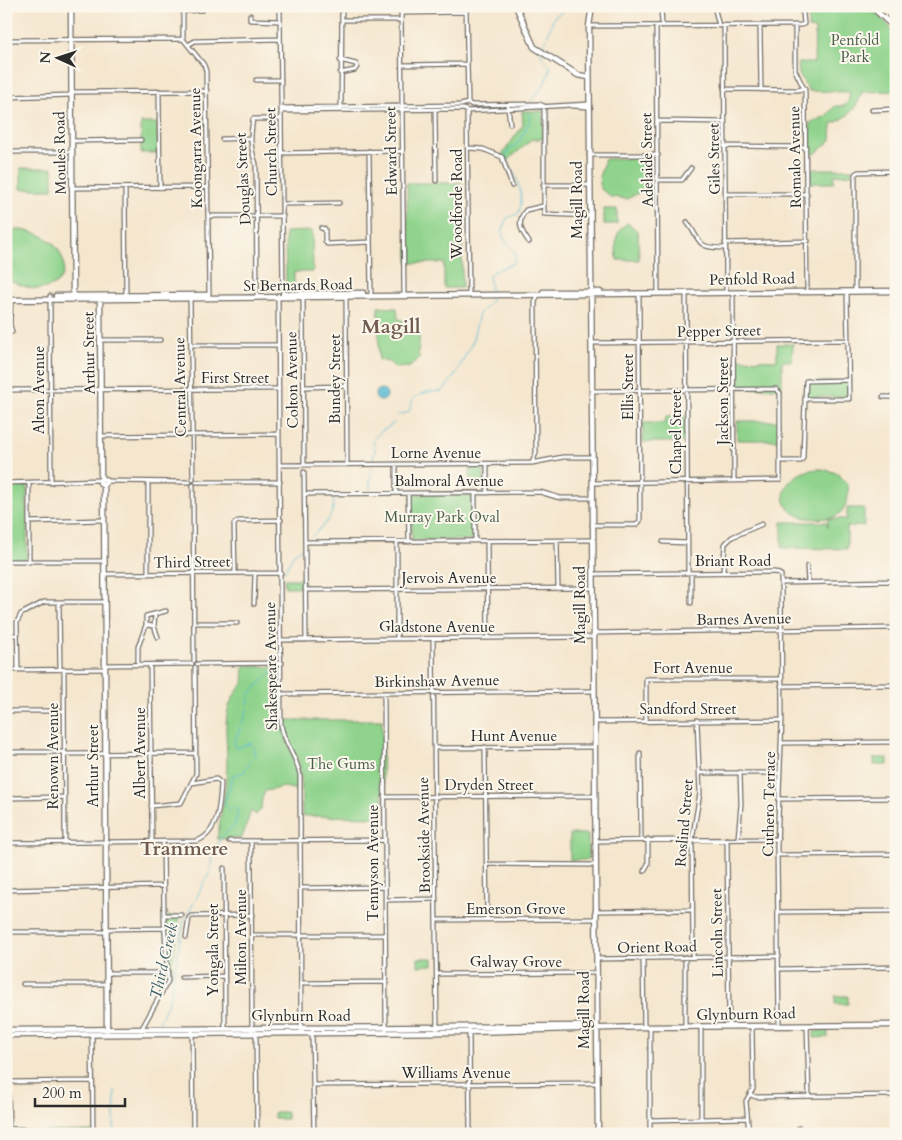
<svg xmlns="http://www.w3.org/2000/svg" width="902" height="1140" viewBox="0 0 902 1140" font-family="Cardo,serif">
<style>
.green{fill:#8fd38c;stroke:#5d7f5c}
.water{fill:#55bad3;stroke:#40727f}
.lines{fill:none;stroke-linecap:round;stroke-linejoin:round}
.stream{stroke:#55bad3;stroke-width:1}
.street-casing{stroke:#726c64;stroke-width:5.5}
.secondary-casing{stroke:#726c64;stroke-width:7}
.street{stroke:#fff;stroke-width:3}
.secondary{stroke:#fff;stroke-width:4.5}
.labels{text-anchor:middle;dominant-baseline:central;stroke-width:4;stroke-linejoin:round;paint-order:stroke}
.park-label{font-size:15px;fill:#495d48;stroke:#fbf7ec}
.street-label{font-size:15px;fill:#2b2b2b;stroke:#fbf7ec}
.water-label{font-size:16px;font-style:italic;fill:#3a5d66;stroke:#fbf7ec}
.district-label{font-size:20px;font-weight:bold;fill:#705b4e;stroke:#fbf7ec}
</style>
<rect width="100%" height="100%" fill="#fbf7ec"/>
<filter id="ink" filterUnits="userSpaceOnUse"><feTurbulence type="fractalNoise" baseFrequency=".02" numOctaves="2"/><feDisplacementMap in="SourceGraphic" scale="10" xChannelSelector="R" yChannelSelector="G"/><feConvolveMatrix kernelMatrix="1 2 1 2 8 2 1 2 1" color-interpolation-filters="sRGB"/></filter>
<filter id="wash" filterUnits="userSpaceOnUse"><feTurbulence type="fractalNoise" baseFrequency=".0096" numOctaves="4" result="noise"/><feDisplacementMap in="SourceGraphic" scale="20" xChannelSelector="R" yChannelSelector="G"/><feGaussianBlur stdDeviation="1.12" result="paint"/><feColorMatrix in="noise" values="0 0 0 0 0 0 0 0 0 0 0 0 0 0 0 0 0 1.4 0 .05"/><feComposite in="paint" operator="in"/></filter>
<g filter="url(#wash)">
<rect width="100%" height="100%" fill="#f5e6ce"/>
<path class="green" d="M814 6H866L884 20 896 35V91L862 92C857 108 848 118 832 124L831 140 815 154H810V123L826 116 835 106H844L848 102 850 92 809 91 799 74 798 63H814L815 29 808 28 809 14H814Z
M522 111H543V139H532L506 162 502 155 523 125Z
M141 123H157L158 153H141Z
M633 158 647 167 646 189 627 199 611 197 601 189 599 177 605 159Z
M21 168H53V189H21Z
M810 169H852V174L834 175V183H810Z
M407 183H462V288H444V263H408Z
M604 209H617V224H604Z
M628 223 638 232 639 260H617C616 244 613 232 628 223Z
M16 229C26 231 37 232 46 238 69 252 73 287 39 289 27 289 16 283 6 278V232Z
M312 231 313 272H294V291H288L286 288 285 232Z
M378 307 397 308 398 319 413 324 420 332 418 355 420 357 410 367 395 368 389 362 379 360Z
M777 344H793L792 361H782V388H736V359L777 360Z
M845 381 848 384 847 397H806V382Z
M666 416H685V442H643V423H665Z
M737 421H779L778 440H737Z
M484 467V489H470V468Z
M822 469 837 473 848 484C849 498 847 509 835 517 768 530 771 469 822 469Z
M27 485V559L6 560V486Z
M411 494 472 495 474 540H412Z
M847 508H864V526L847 527V549L782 548V522H827L828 527V519H847Z
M284 579H304V587H285Z
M244 665 282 668 281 725 300 775 296 790 285 787 265 791 262 799 261 809 256 815 251 811 242 838 217 839C221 813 227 786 227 761 227 731 220 708 243 684Z
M282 720H382L383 817 302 816C301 798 304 778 298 761 293 746 283 737 282 720Z
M874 758H888V765H874Z
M570 834H588V860H570Z
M168 916H180L170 975 166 920Z
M418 958H433V965L418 966Z
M835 996H848V1004H835Z
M814 1031H828V1037L814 1038Z
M274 1112H287V1119H274Z
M92 1131V1134H6V1132Z"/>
<path class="water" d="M375 395a6 6 0 1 1 12 0a6 6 0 1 1-12 0Z"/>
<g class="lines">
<path class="stream" d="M531 101C539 92 551 77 550 65L541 56 542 51 554 17 562 12 564 6
M491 292 489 275 494 271 514 263 516 255C505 237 497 241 507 218L518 214C527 196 514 173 506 156L509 150 518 143 531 119 528 113
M398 415 409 412 413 398 427 392 443 391 457 372 472 343 479 314 491 301V297
M372 463 375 450 373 440 379 433 394 423
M370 489 371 466
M311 537C325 523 333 521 334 499
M285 571 293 554 303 547
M158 1026 170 997 183 923 211 870 212 853 221 838 235 825 238 812 235 808 228 809 224 804 233 775 243 773 255 755 251 743 236 748 234 743 246 714 250 693 272 672
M114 1134 115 1091"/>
</g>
</g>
<g filter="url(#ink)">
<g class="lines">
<g class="street-casing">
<path id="street" d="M183 6V39L204 65 206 71 209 295
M280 6 283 296
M401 6 404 296
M466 6 468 103
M661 6 662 26
M714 6 719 26
M183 11 202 10 206 6
M401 13 466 12
M250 15V20L280 21
M342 20H401
M795 25V70L805 91 807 291
M589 26 801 25 804 24 803 13 797 6
M656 26 658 293
M724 26 726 292
M760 26 761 90
M6 40 183 39
M188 45 195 41 280 39
M340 60 356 64 357 67 355 70 340 73
M402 65 466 64
M256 80H281
M724 89 798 90 805 88
M159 91 160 188
M72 92 207 91
M6 97 72 95
M572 106 589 107
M508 107 510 124
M544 107V214L590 216
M281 108 461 105 468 103 472 105 539 104 544 106
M341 108 342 6
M435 110 436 181
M872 110 896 109
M281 111 464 109 467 111 589 104
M467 111 469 296
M658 121 724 122
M222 139 250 138
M72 141 141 140
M724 146 806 147
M468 148 483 149 502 157 512 186
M369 151 371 296
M6 152H72
M282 153 402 151
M589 155H658
M658 180H682L691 168
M543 185H589
M72 188 208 187
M125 188 126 297
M726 194H807
M283 204 339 203
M208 216H283
M687 222C702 242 695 248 725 248
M321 228 325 229V241L327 244 370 242
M529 242C521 231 516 222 526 210L543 206
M725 243 808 241
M855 291V174L858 172 896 171
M847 292 849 399H805L806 381 849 380
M686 293 688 572
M733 293 734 481
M346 294 347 465
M278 295 281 725C284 743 297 757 300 775L301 1033
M50 296 51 483
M303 296 304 465
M190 297 193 479
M257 298 256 164C250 147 250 137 253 119H281
M6 334 12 332 10 325 11 300
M101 340H160
M591 343 848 340
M191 345H278
M304 387 346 386
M6 390 279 389
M592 391 776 389 780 393V480L593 483
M883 397H896
M102 436 279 434
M781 461H801L803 458 805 399
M532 463 536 453 535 312V302L538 295
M487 464V493
M280 465 532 463 563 457H592
M304 472 306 640
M105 481 190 482
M196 482H280
M6 483 100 480
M29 483V562
M193 485 194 661
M396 493V464
M408 493 409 542
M475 493V541
M305 494 540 492 560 498H592
M29 522 103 520
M592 525H636L640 521 639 293
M487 541 488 638
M557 541 558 589
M305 542 592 540
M397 542V639
M663 542 688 543
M6 561H103
M807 566 808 582
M723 572 725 544 732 537 762 524
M235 573 234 524 238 521 281 520
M691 573V603
M104 574 281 573
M148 574V482
M593 574 775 572 781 575 782 720 777 846 779 1026
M783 583 896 581
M305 590 593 588
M59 602 60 670
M254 604 255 573
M194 623H237
M146 625 154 626 155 615
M154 626 158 637
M594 633 896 628
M6 635H17
M433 639 437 1032
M281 640 593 637
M197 664 282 663
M105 665 192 664
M138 665V647L146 625V616L166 611
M150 665 152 841
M6 670 105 669
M18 670 17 622 21 614 44 602H104
M64 670 65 843
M781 686 896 685
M384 693 386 1032
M281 694 594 691
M6 711H64
M646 720V679H782
M594 722 782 720
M781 743 896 742
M485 747 487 920
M434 748 594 747
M6 752H65
M640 753 641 839
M65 754 196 753
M700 773H779
M384 797 594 796
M6 798 65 797
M779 799 896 798
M151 806 181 803 196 774 195 667
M727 839 729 1026
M738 839 741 804 740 772
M229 841 385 840
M251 841 252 1033
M595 841 778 839
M6 843 197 841C219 833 220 803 221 783L216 779 192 783
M779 855 896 854
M487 864 595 865
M224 868 225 1029
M644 871 648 864V839
M301 888 385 887
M6 890 163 886
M385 900 436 899
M595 911 691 910
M779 912 896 911
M164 915H182
M436 920 595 919
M107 929 165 928
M6 932H107
M252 935H385
M186 937 189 918 191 916 252 915
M685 957V1027
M693 957 692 840 700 793 697 720
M643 958 644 1027
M596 959 779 956
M778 969 896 967
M107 973H168
M437 974 596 973
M181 977 224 976
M301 983 386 982
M23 984H107
M807 1026 809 1096
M469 1028 470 1134
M701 1028V1119
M192 1029 193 1134
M7 1030 9 1129
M141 1030 168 981 164 918 163 842
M256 1032 257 1134
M312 1033 314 1134
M92 1034 93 1134
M7 1082 92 1081
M314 1085 597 1083
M751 1095 756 1097 896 1095
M651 1120 747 1118
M799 1128V1134
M6 1129 93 1130
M650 1134V1027
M749 1134 746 1101 753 1089 752 1026"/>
</g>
<g class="secondary-casing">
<path id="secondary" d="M71 6 73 298
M516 6 534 47 578 75 589 77
M592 6 589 26 598 1134
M871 6 896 29
M543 292H600
M283 294 363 293
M56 296 208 295
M100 296 101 480
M6 300 896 291
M100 482a3 3 0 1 1 6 0a3 3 0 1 1-6 0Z
M104 484 107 1031
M6 1030 592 1026 596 1029
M6 1035 469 1032 644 1027 896 1025"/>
</g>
<use href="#street" class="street"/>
<use href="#secondary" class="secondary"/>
</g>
</g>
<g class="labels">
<g class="park-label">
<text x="855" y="40">Penfold<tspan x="855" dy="17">Park</tspan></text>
<text x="442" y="517">Murray Park Oval</text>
<text x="341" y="764">The Gums</text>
</g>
<g class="street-label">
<text transform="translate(196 148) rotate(-91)">Koongarra Avenue</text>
<text transform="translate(391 151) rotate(-91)">Edward Street</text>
<text transform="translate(271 152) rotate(-91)">Church Street</text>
<text transform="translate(60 153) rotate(-91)">Moules Road</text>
<text transform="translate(795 157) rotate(-91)">Romalo Avenue</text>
<text transform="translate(714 159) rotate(-91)">Giles Street</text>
<text transform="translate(647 160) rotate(-91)">Adelaide Street</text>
<text transform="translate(243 179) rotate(-93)">Douglas Street</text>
<text transform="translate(577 200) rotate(-90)">Magill Road</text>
<text transform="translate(457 204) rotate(-90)">Woodforde Road</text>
<text transform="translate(752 279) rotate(-1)">Penfold Road</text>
<text transform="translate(298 285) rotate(-1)">St Bernards Road</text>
<text transform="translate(719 331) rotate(-1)">Pepper Street</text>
<text transform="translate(89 353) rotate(-91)">Arthur Street</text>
<text x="235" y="378">First Street</text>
<text transform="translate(335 379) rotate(-90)">Bundey Street</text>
<text transform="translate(292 380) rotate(-91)">Colton Avenue</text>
<text transform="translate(180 387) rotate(-91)">Central Avenue</text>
<text transform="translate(628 387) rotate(-90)">Ellis Street</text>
<text transform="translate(39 390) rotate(-90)">Alton Avenue</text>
<text transform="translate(723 401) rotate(-90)">Jackson Street</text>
<text transform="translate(676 432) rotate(-90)">Chapel Street</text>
<text x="436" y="453">Lorne Avenue</text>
<text x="449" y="481">Balmoral Avenue</text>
<text x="733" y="561">Briant Road</text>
<text transform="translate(192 562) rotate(-1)">Third Street</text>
<text x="449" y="578">Jervois Avenue</text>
<text transform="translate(580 605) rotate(-90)">Magill Road</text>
<text transform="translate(744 619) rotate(-1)">Barnes Avenue</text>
<text x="437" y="627">Gladstone Avenue</text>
<text transform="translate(271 666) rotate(-91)">Shakespeare Avenue</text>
<text x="693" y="668">Fort Avenue</text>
<text transform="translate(437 681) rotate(-1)">Birkinshaw Avenue</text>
<text x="688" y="709">Sandford Street</text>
<text x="514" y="736">Hunt Avenue</text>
<text transform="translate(140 753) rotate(-90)">Albert Avenue</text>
<text transform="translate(53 756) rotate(-90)">Renown Avenue</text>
<text transform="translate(93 766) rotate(-90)">Arthur Street</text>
<text x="489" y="785">Dryden Street</text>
<text transform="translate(769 804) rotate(-89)">Cuthero Terrace</text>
<text transform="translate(684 823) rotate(-85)">Roslind Street</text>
<text transform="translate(424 835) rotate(-91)">Brookside Avenue</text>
<text transform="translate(373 863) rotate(-90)">Tennyson Avenue</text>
<text x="516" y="909">Emerson Grove</text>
<text transform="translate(717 933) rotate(-91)">Lincoln Street</text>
<text transform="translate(241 937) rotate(-90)">Milton Avenue</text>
<text transform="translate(657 947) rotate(-1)">Orient Road</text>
<text transform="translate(213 950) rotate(-90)">Yongala Street</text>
<text x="516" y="962">Galway Grove</text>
<text transform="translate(584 1010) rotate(-90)">Magill Road</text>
<text transform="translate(746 1014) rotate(-1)">Glynburn Road</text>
<text x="301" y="1016">Glynburn Road</text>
<text x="456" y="1073">Williams Avenue</text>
</g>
<g class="water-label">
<text transform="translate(164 961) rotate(-77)">Third Creek</text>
</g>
<g class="district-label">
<text x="391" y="326">Magill</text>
<text x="184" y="848">Tranmere</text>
</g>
</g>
<rect width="902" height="1140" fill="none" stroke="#fbf7ec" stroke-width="25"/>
<g transform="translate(58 58) rotate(273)" stroke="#fbf7ec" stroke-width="4" paint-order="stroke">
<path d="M0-4L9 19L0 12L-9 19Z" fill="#2b2b2b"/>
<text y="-8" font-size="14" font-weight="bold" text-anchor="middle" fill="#2b2b2b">N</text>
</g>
<path d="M35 1098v8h90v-8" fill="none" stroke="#2b2b2b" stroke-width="2.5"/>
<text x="42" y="1098" font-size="15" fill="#2b2b2b" stroke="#fbf7ec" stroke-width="4" paint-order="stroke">200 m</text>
</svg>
